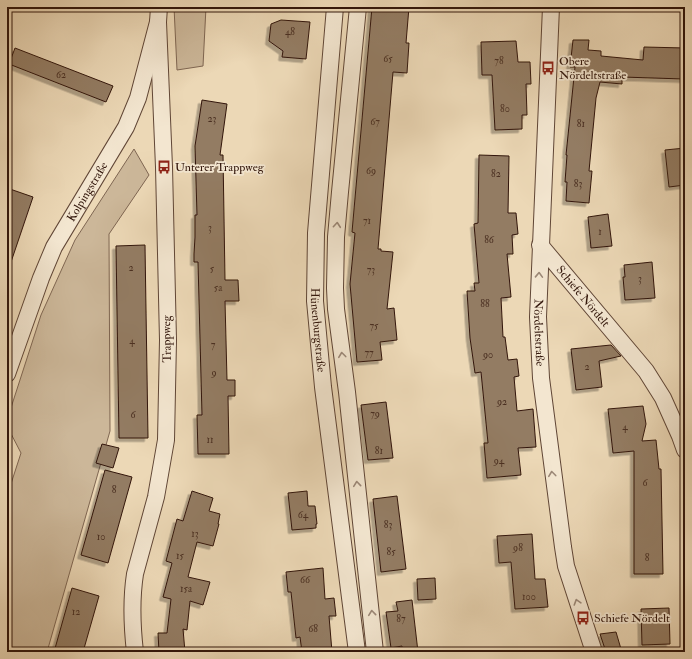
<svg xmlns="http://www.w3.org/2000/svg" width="692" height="659" viewBox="0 0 692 659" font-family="'IM FELL Double Pica',serif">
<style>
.green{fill:#ccb799;stroke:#7f6652}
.building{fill:#937b64;stroke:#32160b;filter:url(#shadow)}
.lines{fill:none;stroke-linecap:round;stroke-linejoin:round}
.street-casing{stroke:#604636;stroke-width:18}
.street{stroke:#f3e6d0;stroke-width:16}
.oneway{stroke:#9c8877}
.labels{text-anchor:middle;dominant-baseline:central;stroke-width:3.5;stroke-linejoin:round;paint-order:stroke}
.number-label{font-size:10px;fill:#4a2f21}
.poi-label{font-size:12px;fill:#32160b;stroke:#f3e6d0;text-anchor:start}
.street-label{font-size:12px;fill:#32160b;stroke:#f3e6d0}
</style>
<defs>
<filter id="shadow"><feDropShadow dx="-3.5" dy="3.5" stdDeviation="0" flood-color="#0004"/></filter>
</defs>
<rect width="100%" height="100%" fill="#ecd8b6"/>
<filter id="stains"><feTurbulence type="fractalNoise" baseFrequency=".005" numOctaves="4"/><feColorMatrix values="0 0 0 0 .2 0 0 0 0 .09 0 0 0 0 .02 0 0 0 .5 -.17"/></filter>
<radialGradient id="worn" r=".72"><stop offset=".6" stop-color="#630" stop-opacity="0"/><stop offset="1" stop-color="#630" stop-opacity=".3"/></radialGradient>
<path class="green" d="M174 7H206L203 66 177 70Z
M134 149 149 175 109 234 110 431 47 652H7V496L21 453 7 426V420L41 315 75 240Z"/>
<path class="building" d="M372 7H409L406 43H409L407 73 393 72 378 249H381V251L393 252 387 309 394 308 397 340 380 342 382 360 357 362 350 284 355 233 352 232Z
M281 20 310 22 306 59 282 57 283 51 269 41 271 24Z
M573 40H589L588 50 601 51V56L643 60 644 47 685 48 684 79 622 77V84L600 82 596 98 589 171H592L589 203 566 201 567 182H565L567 155H566L575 67H570Z
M516 41 518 62H530L531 84H526L527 115H522V129L495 130 492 75H482L481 42Z
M15 48 113 86 106 102 9 64Z
M202 100 227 104 220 155H223L225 280H238L239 301H225L227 380H235V396H228L229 454H198L197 415H202L198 262H194V254L195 237V215H197L195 146Z
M685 148V185L669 187 665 150Z
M479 155 509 156 508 213H516L518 234 512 235 513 254H507L511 297 501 298 503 337H505L508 360 517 359 519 376 514 377 517 411 533 409 536 447 518 448 521 475 487 478 484 443H488L481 372 475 373 470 338 467 291H475L474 283H479L474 224 478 223Z
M7 188 33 197 10 265H7Z
M608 214 612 246 591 248 588 217Z
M145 245 148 438H119L116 246Z
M652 262 655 298 625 300 623 277H625L624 265Z
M611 345 621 356 599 361 602 387 576 390 571 349Z
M386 402 393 458 368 460 361 405Z
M643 406 646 424 642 441 656 440 659 469H661L663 574H634V451L613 453 608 409Z
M102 444 119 448 113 468 96 463Z
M105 470 132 477 108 563 81 555Z
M192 491 213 498 209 511 220 514 218 524H219L213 546 197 542 188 577 210 582 203 605 190 601 187 630 183 629 185 652H159L158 633H167L171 599 163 597 172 563 166 561 177 519 183 521Z
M307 491 308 506H315L317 524H316V528L292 530 288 493Z
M397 496 406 569 381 572 373 499Z
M532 534 535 579H545L548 607 515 609 511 562 499 563 497 536Z
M323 568 325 599 334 598 336 616H329L332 652H302L300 637 296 638 291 592H288L286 572Z
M435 578 436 599 418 600 417 579Z
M72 588 99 596 83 652H54Z
M412 600 418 652H402V646L391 648 386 612 398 611 396 602Z
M669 608 670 644 642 645 641 609Z
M616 632 621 649 606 652 600 634Z"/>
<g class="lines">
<g class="street-casing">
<g id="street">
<path id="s1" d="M335 7 316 233 315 301 323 387 357 652"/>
<path d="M358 7 340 192 336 237 335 288 336 309 347 392 375 652"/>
<path id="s2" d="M551 7 538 317 541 378 563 547 566 566 594 652"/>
<path id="s3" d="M540 245 646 371 663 398 680 436 685 450"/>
<path id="s4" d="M7 374 41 278 54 247 126 127 138 98 158 22 159 7"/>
<path d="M135 652C132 626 131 600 135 574L156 497 166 440 168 340 164 167 158 22"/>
</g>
</g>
<use href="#street" class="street"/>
</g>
<defs><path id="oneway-chevron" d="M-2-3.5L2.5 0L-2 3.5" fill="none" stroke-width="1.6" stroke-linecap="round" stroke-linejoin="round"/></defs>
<g class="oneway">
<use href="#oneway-chevron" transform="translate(337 225) rotate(-85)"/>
<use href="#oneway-chevron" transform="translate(539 275) rotate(-88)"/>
<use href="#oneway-chevron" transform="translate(342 355) rotate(-97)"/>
<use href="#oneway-chevron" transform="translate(552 474) rotate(-97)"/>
<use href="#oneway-chevron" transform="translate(357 484) rotate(-96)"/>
<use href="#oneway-chevron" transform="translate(577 602) rotate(-107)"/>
<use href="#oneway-chevron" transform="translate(372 613) rotate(-96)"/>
</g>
<defs>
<g id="bus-bare" transform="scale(1.08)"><path d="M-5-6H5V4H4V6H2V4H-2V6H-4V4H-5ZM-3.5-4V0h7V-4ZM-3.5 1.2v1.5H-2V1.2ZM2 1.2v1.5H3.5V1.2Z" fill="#8f2418" stroke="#f3e6d0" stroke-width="2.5" paint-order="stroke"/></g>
</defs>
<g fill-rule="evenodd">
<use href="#bus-bare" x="548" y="68"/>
<use href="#bus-bare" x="164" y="167"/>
<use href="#bus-bare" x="583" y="618"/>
</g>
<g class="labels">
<g class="number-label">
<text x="290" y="32">48</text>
<text x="388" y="59">65</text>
<text x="499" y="61">78</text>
<text x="61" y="75">62</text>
<text x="505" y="109">80</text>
<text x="212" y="119">23</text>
<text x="375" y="122">67</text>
<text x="581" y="124">81</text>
<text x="371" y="171">69</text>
<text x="496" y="174">82</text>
<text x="578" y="184">83</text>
<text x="367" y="221">71</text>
<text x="210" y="228">3</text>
<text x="600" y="232">1</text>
<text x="489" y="240">86</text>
<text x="131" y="268">2</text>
<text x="212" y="269">5</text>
<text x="371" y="270">73</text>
<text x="640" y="279">3</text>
<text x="218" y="288">5a</text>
<text x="485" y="304">88</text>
<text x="374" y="326">75</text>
<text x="132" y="341">4</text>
<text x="213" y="345">7</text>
<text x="369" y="353">77</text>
<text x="488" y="355">90</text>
<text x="587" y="367">2</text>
<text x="214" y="373">9</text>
<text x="502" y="402">92</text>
<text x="375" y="414">79</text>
<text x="133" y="415">6</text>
<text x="625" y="427">4</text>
<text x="210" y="440">11</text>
<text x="379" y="451">81</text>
<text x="499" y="461">94</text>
<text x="645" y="483">6</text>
<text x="114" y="490">8</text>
<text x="303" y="515">64</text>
<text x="388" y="525">83</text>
<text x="195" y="534">13</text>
<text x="101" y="537">10</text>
<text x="518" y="548">98</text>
<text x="391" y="552">85</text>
<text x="180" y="556">15</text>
<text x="647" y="558">8</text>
<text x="305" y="580">66</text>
<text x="186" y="589">15a</text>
<text x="529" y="597">100</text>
<text x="76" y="612">12</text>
<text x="401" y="619">87</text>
<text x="313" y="629">68</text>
</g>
<g class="poi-label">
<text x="559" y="61">Obere<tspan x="559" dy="14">Nördeltstraße</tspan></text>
<text x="175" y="167">Unterer Trappweg</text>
<text x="594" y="618">Schiefe Nördelt</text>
</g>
<g class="street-label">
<text stroke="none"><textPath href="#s4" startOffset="200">Kolpingstraße</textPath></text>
<text stroke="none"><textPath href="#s3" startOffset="67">Schiefe Nördelt</textPath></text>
<text stroke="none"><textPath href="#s1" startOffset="324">Hünenburgstraße</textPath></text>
<text stroke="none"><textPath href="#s2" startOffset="326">Nördeltstraße</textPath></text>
<text transform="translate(167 339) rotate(-91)">Trappweg</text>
</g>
</g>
<rect width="692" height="659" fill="none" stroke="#ecd8b6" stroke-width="24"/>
<rect x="8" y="8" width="676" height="643" fill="none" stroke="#32160b" stroke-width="2"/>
<rect x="12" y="12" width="668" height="635" fill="none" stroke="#32160b"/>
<rect width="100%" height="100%" filter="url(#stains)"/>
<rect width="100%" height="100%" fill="url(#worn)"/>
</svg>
